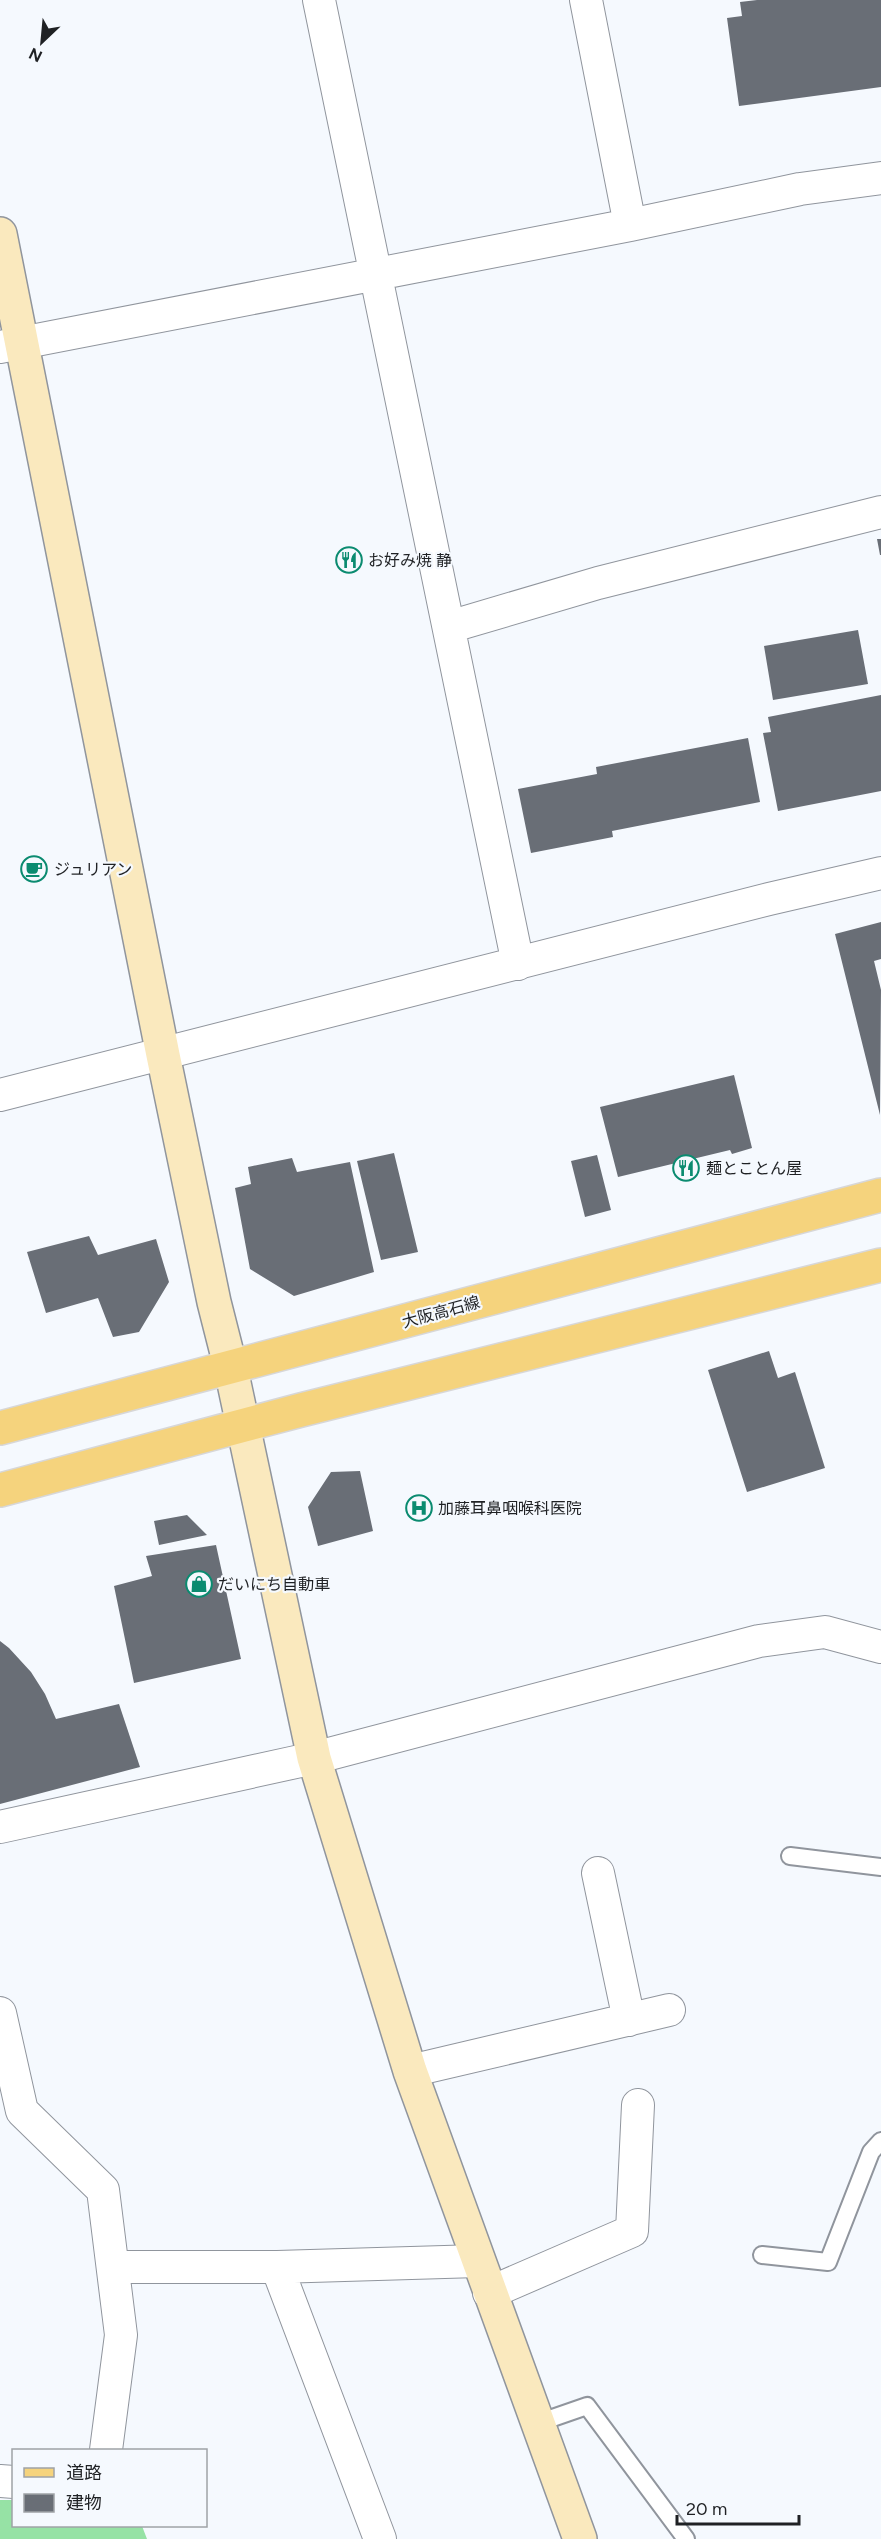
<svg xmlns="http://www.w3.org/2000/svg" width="881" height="2539" viewBox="0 0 881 2539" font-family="Figtree,'Noto Sans JP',sans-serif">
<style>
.green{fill:#96e2a5}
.building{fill:#696e76}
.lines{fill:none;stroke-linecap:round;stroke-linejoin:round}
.lane-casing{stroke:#90959d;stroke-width:20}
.street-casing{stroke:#90959d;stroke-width:34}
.secondary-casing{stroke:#90959d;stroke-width:36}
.primary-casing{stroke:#d7d7d8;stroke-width:36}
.lane{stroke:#fff;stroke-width:16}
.street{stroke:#fff;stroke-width:32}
.secondary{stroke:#fae9be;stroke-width:33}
.primary{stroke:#f5d37d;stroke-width:33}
.labels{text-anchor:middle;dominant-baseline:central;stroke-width:4.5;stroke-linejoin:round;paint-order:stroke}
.poi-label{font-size:16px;fill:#1f2124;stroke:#f5f9fe;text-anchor:start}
.street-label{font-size:16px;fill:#1f2124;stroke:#f5f9fe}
</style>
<rect width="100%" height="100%" fill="#f5f9fe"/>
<path class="green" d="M0 2500H13L14 2526H142L147 2539H0Z"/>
<path class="building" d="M757 0H881V87L739 106 727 18 742 16 740 2Z
M877 539H881V555H880Z
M858 630 868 684 773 700 764 646Z
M881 695V791L778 811 763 733 771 732 768 717Z
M748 738 760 802 612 831 613 837 531 853 518 789 597 774 596 767Z
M881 922V959L874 961 881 990 880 1115 835 934Z
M734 1075 752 1148 732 1154 730 1150 618 1177 600 1107Z
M394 1153 418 1252 381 1260 357 1161Z
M597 1155 611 1210 585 1217 571 1161Z
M292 1158 297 1172 350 1162 374 1272 294 1296 250 1269 235 1188 251 1184 248 1167Z
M89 1236 98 1255 156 1239 169 1282 139 1332 113 1337 98 1298 46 1313 27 1252Z
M769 1351 778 1378 795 1372 825 1468 747 1492 708 1370Z
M360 1471 373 1531 318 1546 308 1507 331 1472Z
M187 1515 207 1535 159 1545 154 1521Z
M216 1545 241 1659 134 1683 114 1586 152 1576 146 1556Z
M0 1641 9 1648 31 1672 45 1694 56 1719 119 1704 140 1767 0 1804Z"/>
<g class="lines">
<g class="lane-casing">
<path id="lane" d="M790 1856 881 1867
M762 2255 828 2262 871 2152 881 2141
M538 2423 587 2406 686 2539"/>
</g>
<g class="street-casing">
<path id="street" d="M319 0 518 964
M586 0 630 225
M0 347 630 225 800 189 881 178
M449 627 598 583 881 512
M0 1095 769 899 881 873
M0 1827 314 1758 759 1641 825 1632 881 1647
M598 1873 629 2020
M0 2013 22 2111 103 2190 121 2335 106 2450
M410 2071 669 2010
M114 2267H277L478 2261
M277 2267 380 2539
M489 2293 632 2231 638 2105
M0 2481 14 2482"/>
</g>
<g class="secondary-casing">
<path id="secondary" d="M0 234 163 1055 214 1302 231 1369 314 1758 410 2071 580 2539"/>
</g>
<g class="primary-casing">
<path id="primary" d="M0 1428 881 1195
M0 1490 301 1410 881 1265"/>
</g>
<use href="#lane" class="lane"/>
<use href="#street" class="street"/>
<use href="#secondary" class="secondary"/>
<use href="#primary" class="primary"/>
</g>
<defs>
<g id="restaurant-ring" transform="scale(1.35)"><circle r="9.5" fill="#f5f9fe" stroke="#0b8b70" stroke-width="1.5"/><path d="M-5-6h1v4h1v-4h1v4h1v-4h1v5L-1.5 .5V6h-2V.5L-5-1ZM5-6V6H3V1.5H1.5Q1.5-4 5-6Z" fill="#0b8b70"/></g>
<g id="cafe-ring" transform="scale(1.35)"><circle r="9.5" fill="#f5f9fe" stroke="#0b8b70" stroke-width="1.5"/><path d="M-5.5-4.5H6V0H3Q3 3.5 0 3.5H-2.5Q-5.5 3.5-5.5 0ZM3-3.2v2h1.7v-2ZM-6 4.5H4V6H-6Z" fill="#0b8b70"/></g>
<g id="hospital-ring" transform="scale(1.35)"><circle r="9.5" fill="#f5f9fe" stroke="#0b8b70" stroke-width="1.5"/><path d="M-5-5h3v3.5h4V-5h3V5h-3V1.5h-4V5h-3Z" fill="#0b8b70"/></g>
<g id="shop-ring" transform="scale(1.35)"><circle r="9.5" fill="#f5f9fe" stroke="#0b8b70" stroke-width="1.5"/><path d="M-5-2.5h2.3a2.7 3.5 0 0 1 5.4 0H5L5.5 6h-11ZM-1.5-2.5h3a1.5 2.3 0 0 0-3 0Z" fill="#0b8b70"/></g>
</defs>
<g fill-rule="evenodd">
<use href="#restaurant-ring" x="349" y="560"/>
<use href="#cafe-ring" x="34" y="869"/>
<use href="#restaurant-ring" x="686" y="1168"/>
<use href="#hospital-ring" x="419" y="1508"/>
<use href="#shop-ring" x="199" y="1584"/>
</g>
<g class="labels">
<g class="poi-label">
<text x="368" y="560">お好み焼 静</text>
<text x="54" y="869">ジュリアン</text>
<text x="706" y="1168">麺とことん屋</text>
<text x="438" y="1508">加藤耳鼻咽喉科医院</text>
<text x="218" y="1584">だいにち自動車</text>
</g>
<g class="street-label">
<text transform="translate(441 1312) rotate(-15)">大阪高石線</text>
</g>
</g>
<rect x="12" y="2449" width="195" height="78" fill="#f5f9fe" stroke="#9fa3a7" stroke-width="1.5"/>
<rect x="24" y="2468" width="30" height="9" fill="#f5d37d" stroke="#9fa3a7" stroke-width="1.5"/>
<text x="66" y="2479" font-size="18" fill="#1f2124">道路</text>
<rect x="24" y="2494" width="30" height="18" fill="#696e76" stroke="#9fa3a7" stroke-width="1.5"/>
<text x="66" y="2509" font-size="18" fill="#1f2124">建物</text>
<g transform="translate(42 42) rotate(206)" stroke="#f5f9fe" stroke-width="4.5" paint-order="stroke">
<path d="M0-4.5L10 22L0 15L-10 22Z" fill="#1f2124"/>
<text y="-9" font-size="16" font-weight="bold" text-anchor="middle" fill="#1f2124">N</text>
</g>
<path d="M677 2515v9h122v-9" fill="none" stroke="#1f2124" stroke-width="3"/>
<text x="686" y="2515" font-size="18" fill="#1f2124" stroke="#f5f9fe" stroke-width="4.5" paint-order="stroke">20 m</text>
</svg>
